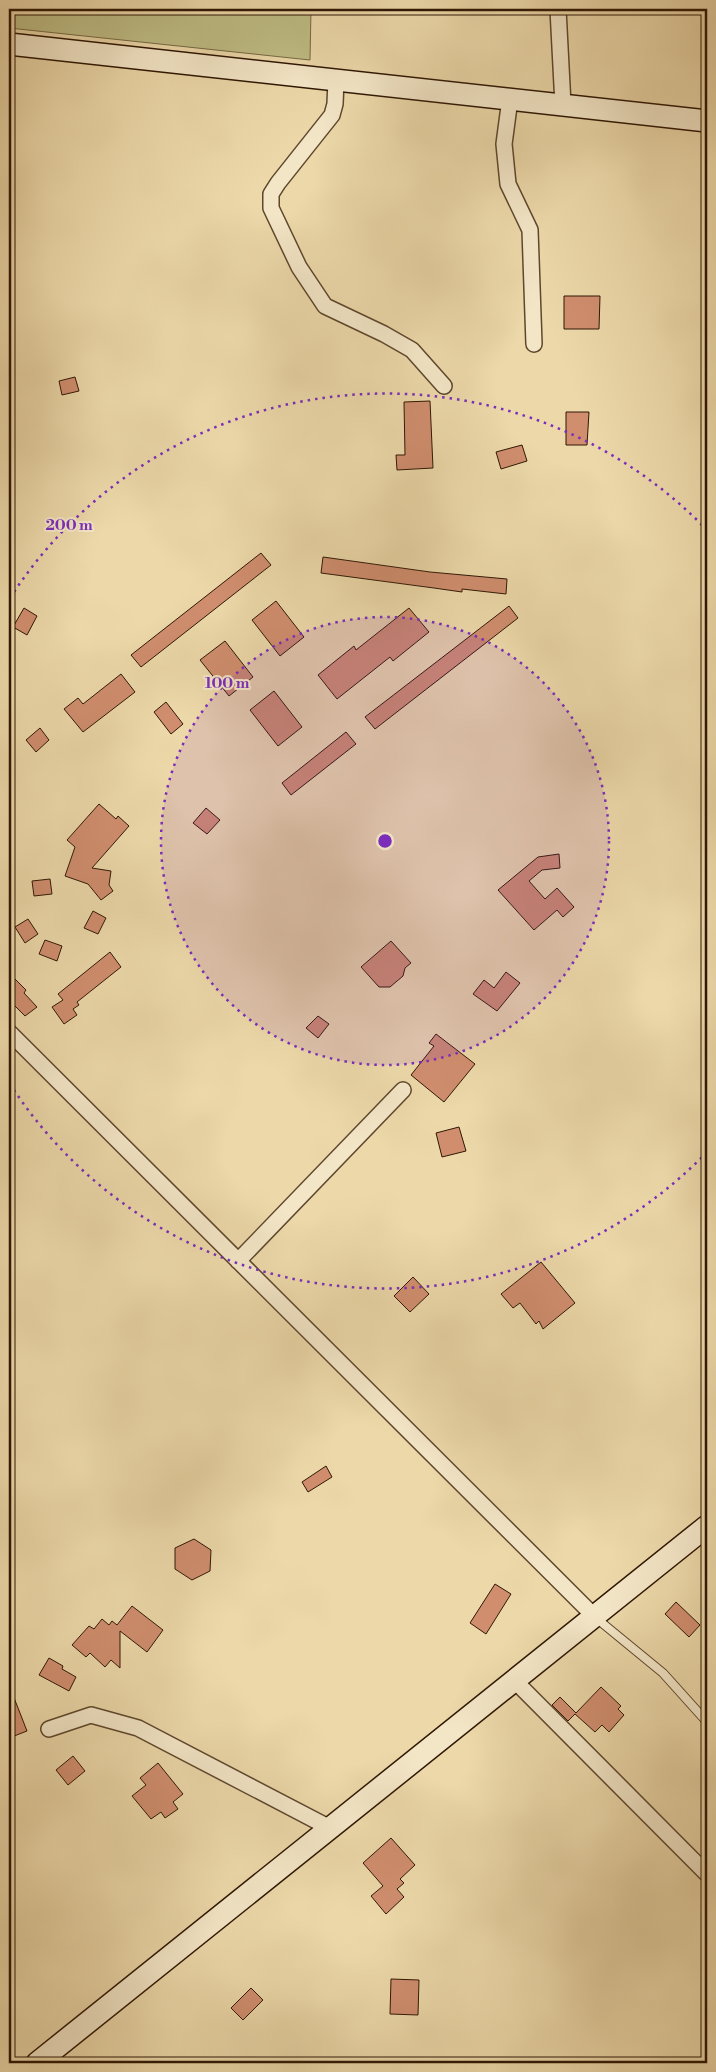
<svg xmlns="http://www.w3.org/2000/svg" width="716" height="2072" viewBox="0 0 716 2072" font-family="'Libre Bodoni',serif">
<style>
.green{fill:#bebc84;stroke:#766a44}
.building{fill:#d08e6f;stroke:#2f1704}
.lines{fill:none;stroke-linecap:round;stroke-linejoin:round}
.lane-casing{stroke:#5e472d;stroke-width:10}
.street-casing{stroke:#5e472d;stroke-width:18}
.secondary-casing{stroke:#2f1704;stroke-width:24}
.lane{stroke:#f3e6c7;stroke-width:8}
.street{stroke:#f3e6c7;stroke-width:15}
.secondary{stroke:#f3e6c7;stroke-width:21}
.ring{fill:none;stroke:#7b2cbf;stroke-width:2.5;stroke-dasharray:2.5 5}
.centre{fill:#7b2cbf;stroke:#f3e6c7;stroke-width:2.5}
.ring-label{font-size:15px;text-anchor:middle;font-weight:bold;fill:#7b2cbf;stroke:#f3e6c7;stroke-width:4;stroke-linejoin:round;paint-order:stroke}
</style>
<rect width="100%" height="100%" fill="#ecd8a9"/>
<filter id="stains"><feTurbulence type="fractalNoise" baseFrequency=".004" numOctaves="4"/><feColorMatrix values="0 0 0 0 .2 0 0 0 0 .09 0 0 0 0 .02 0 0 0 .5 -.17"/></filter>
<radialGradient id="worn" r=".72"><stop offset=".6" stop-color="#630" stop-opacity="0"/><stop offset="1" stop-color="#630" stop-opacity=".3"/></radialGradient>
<path class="green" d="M9 9H311L310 60 9 28Z"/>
<path class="building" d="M564 296H600L599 329H564Z
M75 377 79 391 62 395 59 381Z
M430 401 433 468 397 470 396 455H405L404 402Z
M566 412H589L587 445H566Z
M522 445 527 461 501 469 496 452Z
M261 553 271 565 141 667 131 655Z
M323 557 430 572 507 579 506 594 462 589V592L434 588 321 573Z
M276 601 304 637 280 656 252 620Z
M509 606 518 618 375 729 365 717Z
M24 608 37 616 27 635 13 627Z
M409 608 429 632 393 661 390 657 337 699 318 675 354 646 356 650Z
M225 641 253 677 229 696 200 660Z
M121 674 135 692 83 732 64 709 78 698 83 704Z
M274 691 302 727 278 746 250 710Z
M166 702 183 724 171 734 154 712Z
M40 728 49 740 36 752 26 740Z
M346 732 356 744 291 795 282 783Z
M99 804 116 819 118 816 129 826 92 868 111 871 109 885 113 891 101 900 88 884 65 876 75 847 67 840Z
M206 808 220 820 207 834 193 823Z
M559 854 560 868 542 870 529 881 545 899 557 888 574 907 563 917 557 910 534 930 498 890 538 857Z
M50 879 52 894 34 896 32 881Z
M93 911 106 918 98 934 84 928Z
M28 919 38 934 25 943 15 927Z
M45 940 62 946 57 961 39 954Z
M391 941 411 963 405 968 403 976 390 987H379L361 967Z
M110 952 121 967 77 1002 79 1005 73 1009 77 1015 64 1024 52 1007 63 1000 58 994Z
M506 972 520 983 497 1011 473 994 484 980 494 988Z
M9 973 26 990 24 993 37 1007 25 1016 9 1000Z
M318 1016 329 1024 318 1038 306 1028Z
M436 1034 475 1064 444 1102 411 1075 434 1046 429 1043Z
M459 1127 466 1151 442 1157 436 1133Z
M541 1262 575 1303 543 1329 539 1321 536 1324 520 1303 513 1308 501 1294Z
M413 1277 429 1294 410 1312 394 1296Z
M326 1466 332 1477 308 1492 302 1482Z
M194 1539 211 1550 210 1571 192 1580 175 1569V1548Z
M495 1584 511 1594 486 1634 470 1623Z
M676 1602 700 1625 689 1637 665 1614Z
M132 1606 163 1630 147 1652 120 1631V1668L111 1660 105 1667 90 1653 86 1657 72 1645 89 1626 94 1629 102 1619 109 1625 112 1621 117 1625Z
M49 1658 63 1666 62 1669 76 1677 69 1691 39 1675Z
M9 1685 27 1731 9 1738Z
M601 1687 621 1706 618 1709 624 1715 609 1732 602 1725 595 1732 575 1714 568 1721 552 1705 560 1697 576 1713Z
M73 1756 85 1771 68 1785 56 1770Z
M158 1763 183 1794 173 1802 178 1809 165 1818 161 1812 151 1819 132 1796 146 1785 140 1778Z
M391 1838 415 1865 400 1879 404 1883 397 1889 404 1897 386 1914 371 1896 383 1886 363 1863Z
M391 1979 419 1980 418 2015 390 2014Z
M251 1988 263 2000 243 2020 231 2008Z"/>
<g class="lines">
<g class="lane-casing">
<path id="lane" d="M596 1618 663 1673 707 1722"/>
</g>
<g class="street-casing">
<path id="street" d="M558 9 563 105
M336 80 335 104 332 115 278 183 271 194V208L299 267 325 306 384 334 412 350 444 386
M510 99 504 144 508 184 530 230 534 344
M9 1032 594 1616
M238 1261 403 1090
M514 1680 707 1874
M49 1729 91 1715 138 1728 330 1828"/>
</g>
<g class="secondary-casing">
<path id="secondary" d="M9 44 707 121
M37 2063 707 1526"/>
</g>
<use href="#lane" class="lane"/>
<use href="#street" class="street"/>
<use href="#secondary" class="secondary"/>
</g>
<circle cx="385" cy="841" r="224" fill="#7b2cbf" fill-opacity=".12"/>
<g class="ring">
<circle cx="385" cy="841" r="224"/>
<path d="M707 1152A447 447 0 0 1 10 1084M10 598A447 447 0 0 1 707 530"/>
</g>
<circle cx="385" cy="841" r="8" class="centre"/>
<g class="ring-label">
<text x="69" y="530">200 m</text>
<text x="227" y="688">100 m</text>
</g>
<rect width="716" height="2072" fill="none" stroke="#ecd8a9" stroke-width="30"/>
<rect x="10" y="10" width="696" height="2052" fill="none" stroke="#2f1704" stroke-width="2.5"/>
<rect x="15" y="15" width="686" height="2042" fill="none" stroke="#2f1704"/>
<rect width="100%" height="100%" filter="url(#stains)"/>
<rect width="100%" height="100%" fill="url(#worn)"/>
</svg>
